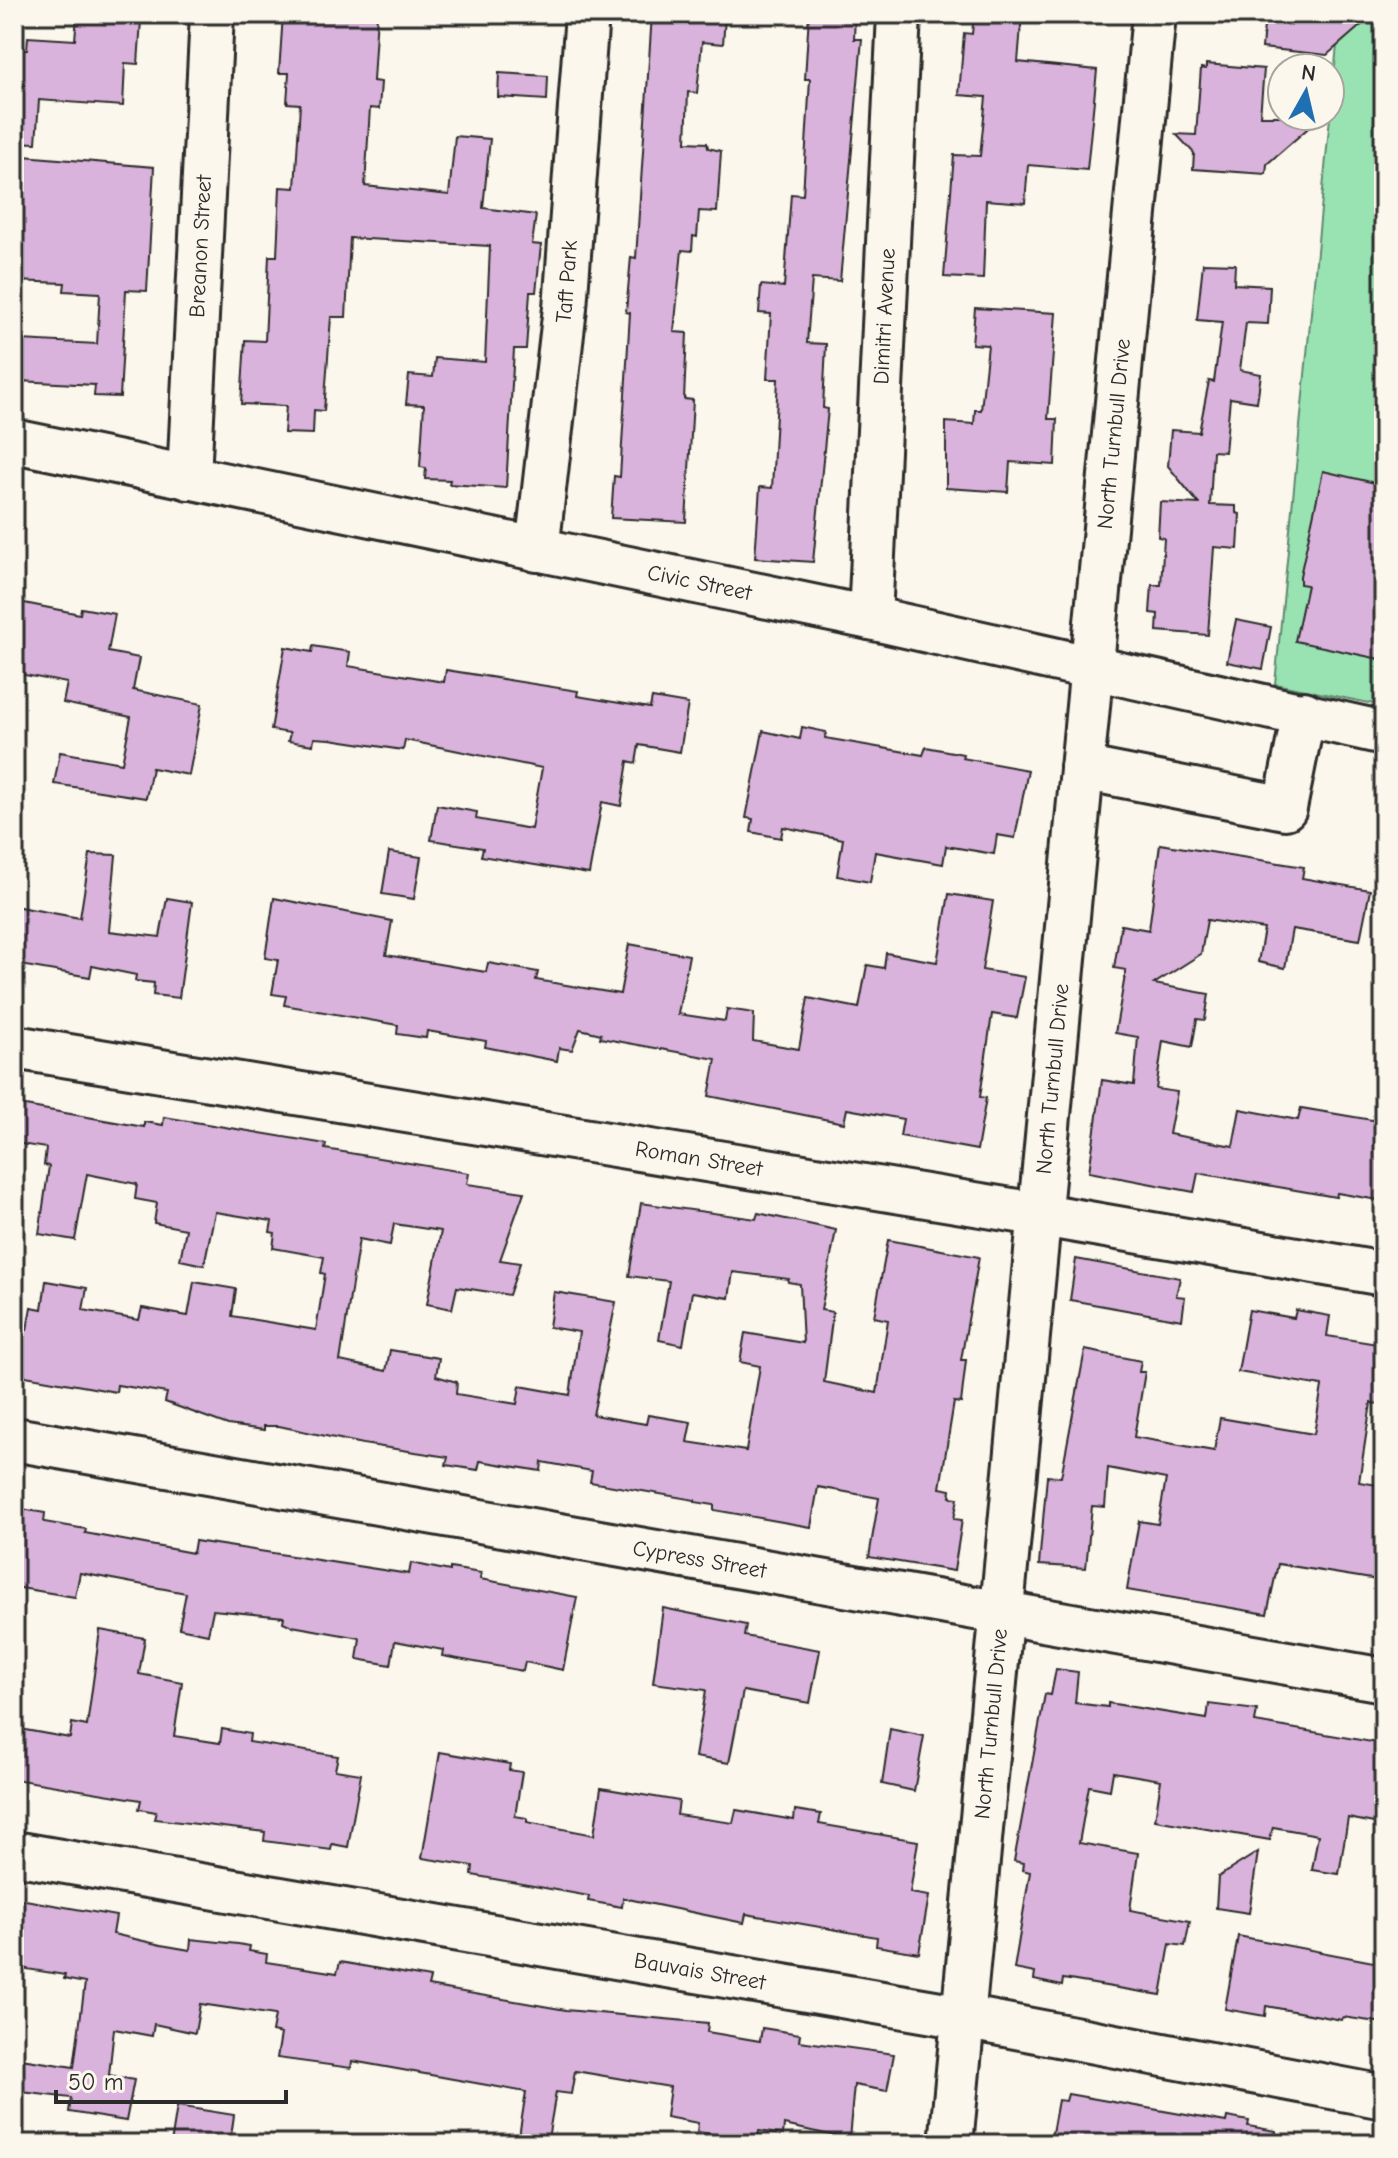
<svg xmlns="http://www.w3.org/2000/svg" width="1398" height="2158" viewBox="0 0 1398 2158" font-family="'Comic Neue',sans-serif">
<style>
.green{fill:#99e3b3;stroke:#62876f;stroke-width:2}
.building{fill:#dab3dc;stroke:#2b2b2b;stroke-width:2}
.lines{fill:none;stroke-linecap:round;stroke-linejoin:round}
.minor-casing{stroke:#2b2b2b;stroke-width:48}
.minor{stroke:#fbf7ec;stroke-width:42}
.labels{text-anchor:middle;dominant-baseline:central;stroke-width:6;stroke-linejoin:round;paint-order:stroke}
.street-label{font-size:22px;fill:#2b2b2b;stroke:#fbf7ec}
</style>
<rect width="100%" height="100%" fill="#fbf7ec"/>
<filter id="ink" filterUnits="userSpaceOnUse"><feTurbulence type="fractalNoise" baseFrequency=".0125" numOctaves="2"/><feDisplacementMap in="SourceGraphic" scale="16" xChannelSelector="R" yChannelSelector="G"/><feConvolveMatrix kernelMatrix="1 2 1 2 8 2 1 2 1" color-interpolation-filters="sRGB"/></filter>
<g filter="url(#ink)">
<path class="green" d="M1340 14H1384V706L1275 684Z"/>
<path class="building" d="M283 14H377L373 81 381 82 379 109 370 108 365 186 449 195 455 136 490 139 483 208 536 215 532 244 541 245 536 292H530L526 349H514L506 488 449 484 450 480 425 479 426 468 420 467 424 405 406 404 409 375 433 377 435 358 485 362 490 246 350 238 346 317H331L324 411 314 410 313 434 284 433 286 406 241 404 245 340 265 341 269 256H277L280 187 295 188 300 104 287 103 289 73H279Z
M652 14 725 17 723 44 702 42 697 93 688 92 686 142 707 143 708 148 721 151 717 212 699 211 697 237 693 236 692 251 682 250 674 332 687 333 684 399 693 400 686 522 611 518 614 476 620 477 630 313 626 312 631 257 636 258Z
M809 14H855L854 39H862L840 281 812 279 807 343 826 344 823 408 828 409 813 562 755 558 760 487 772 488 778 379H767L771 314 759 313 761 285 784 287 791 194 803 195 810 79H805Z
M974 14H1022L1018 62 1097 70 1087 170 1028 165 1025 203 986 200 983 279 944 277 954 155 980 156 986 97 959 95 964 33 972 34Z
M1265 14H1374L1327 55 1262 48Z
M77 16 141 20 138 64 125 63 123 106 39 100 36 143 14 142V50H27L28 37 75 40Z
M1206 64 1264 69 1260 116H1322L1267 164 1266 174 1193 169 1194 153 1176 134 1196 135 1201 68 1206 69Z
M499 73 548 76 547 100 498 97Z
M23 156 154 167 147 291 126 290 120 397 94 396 95 385 19 381 21 340 97 344 100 293 64 291 65 283 14 281V227H17Z
M1203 263 1235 264 1234 284 1270 286 1268 324 1246 323 1240 370 1261 374 1257 402 1230 398 1225 452 1213 451 1210 505 1236 506V513L1240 514 1238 549 1214 547 1208 635 1157 631 1158 614 1150 613 1152 585H1161L1164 538 1158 537 1160 502 1199 504 1168 466 1171 430 1199 432 1209 381 1214 382 1222 322 1197 320Z
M975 308 1056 313 1048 419H1057L1055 465 1010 462 1008 492 946 488V422L974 424 975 410H981L988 345 972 344Z
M1323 471 1384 485V660L1295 641 1307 585 1300 584V576Z
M14 601 80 614 81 608 115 614 108 652 139 658 133 690 202 704 189 775 152 768 146 798 54 784 60 752 122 763 131 717 63 703 67 683 14 673Z
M1236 620 1271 627 1263 669 1227 662Z
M313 646 350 652 348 666 444 682 446 670 578 691 577 696 650 708 652 698 688 704 680 752 639 745 636 763 628 761 621 806 602 802 589 874 481 856 483 848 431 840 437 805 477 812 476 819 531 829 542 768 405 740 403 750 330 739 314 738 313 745 288 741 290 733 271 730 285 647 312 652Z
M802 727 826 732 825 738 923 755 926 747 963 754 962 758 1028 770 1015 838 997 835 994 854 946 846 943 864 875 852 870 882 837 876 843 839 783 827 781 838 751 832 753 819 746 818 763 731 800 739Z
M1160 844 1304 867 1302 878 1370 890 1360 940 1292 929 1285 968 1258 962 1264 929 1207 920 1201 954 1154 984 1209 994 1205 1020 1197 1019 1192 1047 1163 1041 1156 1089 1177 1092 1169 1134 1233 1146 1240 1109 1298 1120 1301 1108 1384 1122V1201L1337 1193 1336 1197 1198 1173 1194 1192 1089 1172 1102 1080 1134 1085 1138 1037 1115 1033 1126 970 1114 968 1121 925 1149 930Z
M389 852 421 857 414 899 382 894Z
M90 854 116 855 109 931 160 937 167 898 192 902 179 998 153 995 154 983 135 981 136 975 92 966 90 977 14 964V906L80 918Z
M949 894 993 901 982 970 1025 977 1017 1018 992 1014 980 1097 986 1098 977 1150 900 1136 903 1119 847 1109 844 1123 709 1096 716 1059 600 1038 601 1034 580 1029 572 1050 559 1048 557 1061 485 1047 486 1041 427 1031 426 1038 397 1034 398 1025 284 1005 286 996 272 994 278 960 265 958 274 898 392 921 386 955 486 972 488 963 538 972 536 980 620 994 629 944 689 955 678 1014 725 1021 727 1009 754 1013 753 1041 799 1049 808 998 859 1008 867 965 884 968 886 953 937 962Z
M14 1104 144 1127V1122L163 1125 164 1117 326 1144 325 1149 469 1173 467 1184 524 1192 500 1260 520 1263 509 1295 457 1287 452 1309 427 1304 441 1231 394 1224 390 1245 359 1239 340 1361 386 1371 390 1350 439 1358 436 1376 457 1382 456 1394 517 1404 520 1386 570 1395 579 1332 549 1327 554 1292 616 1302 593 1415 646 1424 648 1415 691 1422 687 1442 746 1451 760 1366 740 1362 745 1333 803 1343 800 1284 788 1282 789 1279 733 1272 729 1298 692 1292 683 1345 659 1340 669 1281 629 1276 641 1203 756 1219 758 1213 836 1230 821 1310 833 1312 824 1382 877 1393 888 1320 874 1317 888 1240 979 1257 961 1360H966L961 1403 954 1402 940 1488 951 1490 950 1497 958 1498 954 1519 962 1520 954 1571 869 1557 879 1498 818 1487 811 1527 714 1510V1505L695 1502V1500L590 1482 592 1471 542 1462 541 1471 480 1461 478 1470 446 1465 448 1457 363 1444 279 1426H264V1430L228 1425 165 1402 167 1393 117 1385 116 1392 14 1374V1327L27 1330 31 1307 42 1309 46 1281 87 1288 83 1310 139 1320 142 1308 188 1316 194 1282 236 1289 232 1316 316 1330 325 1274 321 1273 324 1257 273 1248 275 1233 270 1232 272 1221 215 1212 204 1265 180 1260 186 1229 154 1223 157 1203 135 1199 137 1184 87 1174 75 1240 39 1234 49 1166 44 1165 46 1148 14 1143Z
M1076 1259 1180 1278 1176 1296 1185 1297 1182 1320 1070 1300Z
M1249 1310 1294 1318 1296 1310 1330 1316 1327 1336 1384 1345V1405L1371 1403 1359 1482 1384 1486V1581L1278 1564 1267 1614 1127 1590 1139 1521 1158 1524 1166 1479 1108 1468 1105 1507 1092 1506 1086 1568 1039 1565 1047 1476 1061 1477 1085 1350 1141 1361 1139 1372H1145L1134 1437 1214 1451 1220 1418 1314 1434 1322 1386 1238 1372Z
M16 1508 45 1513 44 1522 86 1529 85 1533 193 1553 195 1541 409 1574 411 1563 450 1571V1568L481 1573 480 1579 577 1597 563 1670 525 1662 523 1671 442 1656 443 1650 395 1641 391 1665 357 1659 360 1638 292 1626 283 1622 284 1617 213 1610 208 1634 179 1628 186 1593 80 1573 75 1597 14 1587Z
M663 1608 746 1625 744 1636 820 1650 810 1703 743 1691 729 1763 695 1757 706 1690 653 1683Z
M100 1630 145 1638 139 1674 182 1682 174 1736 220 1743 222 1729 250 1734 249 1742 338 1756 335 1770 361 1774 348 1847 332 1844 331 1850 264 1841 265 1832 154 1819 156 1812 139 1809 141 1800 14 1779V1728L70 1738 72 1723 87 1726Z
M1056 1669 1078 1672 1075 1703 1108 1707V1703L1207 1719 1209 1704 1257 1710 1255 1722 1384 1744V1825L1348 1818 1339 1874 1312 1870 1318 1835 1273 1827 1270 1840 1155 1820 1161 1780 1113 1772 1110 1790 1089 1786 1079 1843 1138 1853 1130 1910 1190 1921 1185 1946 1170 1944 1161 1995 1063 1979 1062 1986 1034 1980 1035 1973 1014 1969 1030 1872 1022 1870 1023 1863 1014 1861 1045 1694 1051 1695Z
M890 1729 924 1736 914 1791 882 1784Z
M440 1752 510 1764 509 1770 522 1772 515 1816 527 1818V1822L594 1835 601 1788 679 1801 677 1815 733 1823 736 1810 794 1820 795 1810 821 1814 819 1824 918 1841 910 1893 929 1896 919 1953 876 1946 877 1937 746 1914 744 1923 623 1898 622 1907 588 1901 589 1896 472 1875 473 1866 422 1858Z
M1258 1852 1249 1913 1216 1908 1218 1877Z
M14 1898 116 1916 113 1934 161 1945 190 1950 191 1939 238 1944 250 1946 249 1951 267 1954 266 1962 337 1973 340 1962 430 1978 428 1986 566 2010 708 2023 707 2032 760 2041 762 2028 800 2034 799 2041 894 2054 887 2091 854 2085 849 2139 784 2125 783 2135 759 2131 757 2144H727L728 2136 697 2132 698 2123 666 2117 670 2087 575 2071 571 2094 556 2092 548 2139 519 2136 526 2092 352 2061 351 2068 277 2058 281 2034 272 2032 275 2015 200 2004 195 2033 154 2024 152 2036 114 2029 109 2075 134 2080 126 2121 69 2112 71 2098 14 2091V2058L74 2067 85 1983 64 1979 65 1975 14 1967Z
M1238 1936 1384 1964V2023L1343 2017 1342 2020 1266 2006 1265 2016 1225 2009Z
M1068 2094 1226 2122 1227 2117 1249 2121 1248 2126 1276 2131 1275 2144H1050L1058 2100 1066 2101Z
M177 2106 234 2115 230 2144H171Z"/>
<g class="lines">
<g class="minor-casing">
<g id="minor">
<path id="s1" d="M14 441 870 618 1384 733"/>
<path id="s2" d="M189 478 212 14"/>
<path id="s3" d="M537 550 565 308 587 14"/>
<path id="s4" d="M870 618 899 14"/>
<path d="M1082 768 1285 808 1304 713"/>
<path id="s5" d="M14 1047 1042 1215 1384 1274"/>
<path id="s6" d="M14 1439 1384 1680"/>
<path id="s7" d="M14 1853 963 2017 1384 2097"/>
<path id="s8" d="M951 2144 1154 14"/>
</g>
</g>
<use href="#minor" class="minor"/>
</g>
</g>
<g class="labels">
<g class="street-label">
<text stroke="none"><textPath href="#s2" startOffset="232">Breanon Street</textPath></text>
<text stroke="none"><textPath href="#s3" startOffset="270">Taft Park</textPath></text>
<text stroke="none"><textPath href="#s4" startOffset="302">Dimitri Avenue</textPath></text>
<text stroke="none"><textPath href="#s8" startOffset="1718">North Turnbull Drive</textPath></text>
<text stroke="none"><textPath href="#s1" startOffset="700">Civic Street</textPath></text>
<text stroke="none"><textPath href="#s8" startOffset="1070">North Turnbull Drive</textPath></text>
<text stroke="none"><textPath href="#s5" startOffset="694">Roman Street</textPath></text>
<text stroke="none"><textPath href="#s6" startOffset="696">Cypress Street</textPath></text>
<text stroke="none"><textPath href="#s8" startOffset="422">North Turnbull Drive</textPath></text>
<text stroke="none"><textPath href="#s7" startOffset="696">Bauvais Street</textPath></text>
</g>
</g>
<rect width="1398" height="2158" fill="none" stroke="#fbf7ec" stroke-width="48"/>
<rect x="24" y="24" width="1350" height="2110" fill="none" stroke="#2b2b2b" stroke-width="3" filter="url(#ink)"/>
<g transform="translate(1306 92) rotate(8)"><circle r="38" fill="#fbf7ec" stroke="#a8a59f" stroke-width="2"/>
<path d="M0-6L14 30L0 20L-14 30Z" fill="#1f6fb2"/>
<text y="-12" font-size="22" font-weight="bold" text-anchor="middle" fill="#2b2b2b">N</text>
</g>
<path d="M56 2090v12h230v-12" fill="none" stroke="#2b2b2b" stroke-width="4"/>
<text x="68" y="2090" font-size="24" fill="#2b2b2b" stroke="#fbf7ec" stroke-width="6" paint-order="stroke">50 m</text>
</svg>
